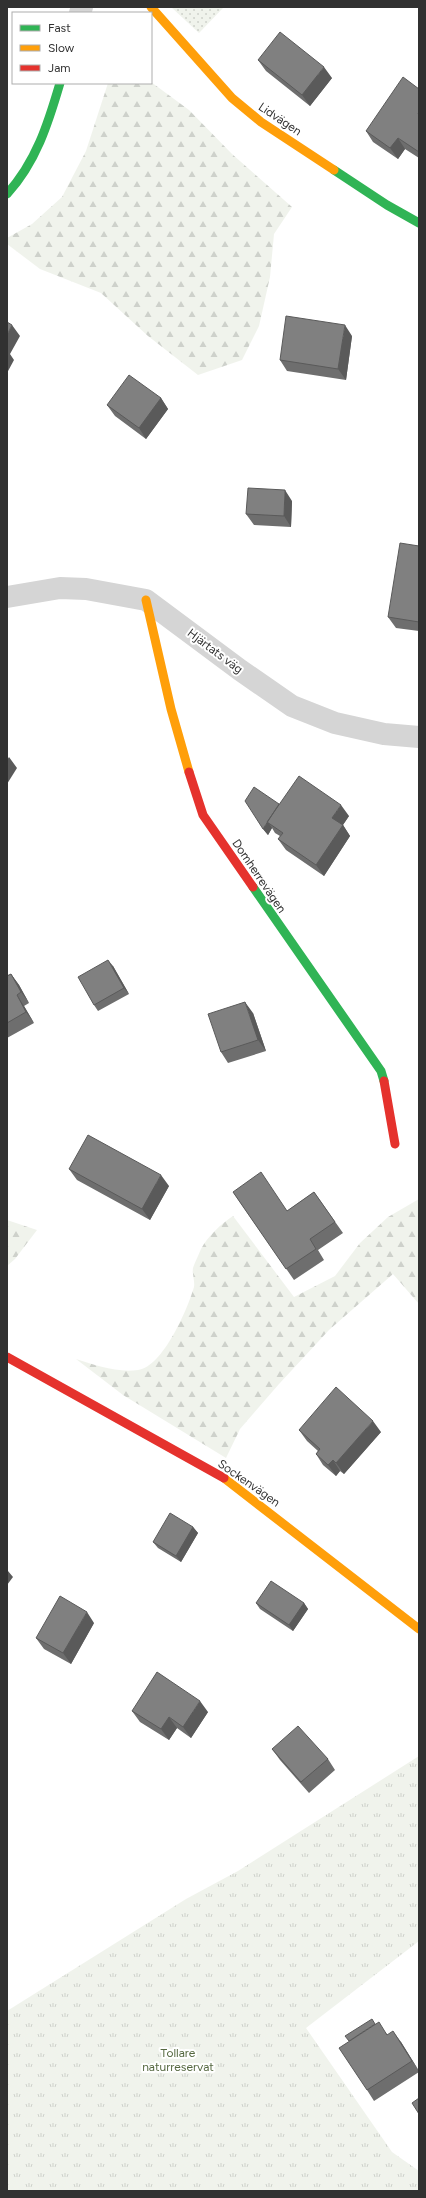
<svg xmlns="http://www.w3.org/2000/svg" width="426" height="2198" viewBox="0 0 426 2198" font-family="Figtree,sans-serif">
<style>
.grass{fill:url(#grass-dots)}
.forest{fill:url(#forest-firs)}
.park{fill:url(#park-tufts)}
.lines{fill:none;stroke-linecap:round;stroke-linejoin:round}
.street{stroke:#d5d5d5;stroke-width:22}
.fast{stroke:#30b455;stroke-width:9}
.slow{stroke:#ff9f0a;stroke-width:9}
.jam{stroke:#e5322d;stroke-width:9}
.wall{fill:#6e6e6e}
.shaded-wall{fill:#5a5a5a}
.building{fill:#808080;stroke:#5a5a5a}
.labels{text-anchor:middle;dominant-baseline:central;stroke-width:4;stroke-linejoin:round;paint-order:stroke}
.street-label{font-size:12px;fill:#313131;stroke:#fff}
.park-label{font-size:12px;fill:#566941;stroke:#fff}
</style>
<defs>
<pattern id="grass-dots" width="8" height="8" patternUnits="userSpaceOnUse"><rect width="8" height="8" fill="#f0f3ec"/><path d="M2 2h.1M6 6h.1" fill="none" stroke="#ced1cb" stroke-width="1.8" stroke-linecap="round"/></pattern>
<pattern id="forest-firs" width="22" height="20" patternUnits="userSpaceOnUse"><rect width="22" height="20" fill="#f0f3ec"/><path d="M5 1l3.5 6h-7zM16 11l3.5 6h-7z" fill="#ced1cb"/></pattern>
<pattern id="park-tufts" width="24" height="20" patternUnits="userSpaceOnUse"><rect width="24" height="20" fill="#f0f3ec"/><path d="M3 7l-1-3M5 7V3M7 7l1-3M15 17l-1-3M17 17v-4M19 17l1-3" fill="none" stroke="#ced1cb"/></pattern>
</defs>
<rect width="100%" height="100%" fill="#fff"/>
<path class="grass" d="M171 7H224L199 33Z"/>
<path class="forest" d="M151 82 189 110 232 154 292 207 274 234 270 277 259 326 242 360 198 375 148 336 101 293 40 269 7 244V238L32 224 62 197 86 151 108 83Z
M419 1199V1304L393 1274 329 1330 279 1384 240 1429 226 1458 123 1395 76 1359C95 1365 117 1373 138 1370 163 1367 188 1308 194 1287 195 1281 192 1274 193 1268 195 1262 199 1254 201 1249 207 1237 222 1223 233 1216L294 1297 335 1276 360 1243 388 1217Z
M7 1220 37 1230 15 1259 7 1266Z"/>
<path class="park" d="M419 1756V1941L306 2028 392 2152 419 2171V2191H7V2011L186 1899 238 1871Z"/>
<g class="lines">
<path class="street" d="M80 13 82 7
M7 597 60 588 86 589 146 600 240 670 292 706 335 723 384 734 419 737"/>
<path class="fast" d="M334 170 387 205 419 223
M7 194C36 162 48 124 60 83
M253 887 381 1071 384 1081"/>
<path class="slow" d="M151 7 232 98 261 122 334 170
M146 600 171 709 189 772
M224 1478 419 1629"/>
<path class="jam" d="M189 772 203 815 253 887
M384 1081 395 1144
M7 1357 224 1478"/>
</g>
<path class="wall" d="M258 60 332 78 310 106 266 71Z
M419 89V158L405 149 398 159 373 142 366 131Z
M352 336 346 380 287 371 280 360Z
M161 398 168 409 146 439 115 416 107 405Z
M292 501 291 527 254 525 246 514Z
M419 546V631L396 628 388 617Z
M279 804 349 816 343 825 350 836 324 876 286 850 278 839 280 836 275 833 272 828 268 835 263 829Z
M113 966 129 994 98 1011 94 1005Z
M7 973 8 975 11 974 19 985 29 1003 24 1006 34 1023 7 1038Z
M253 1013 266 1051 228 1063 221 1052Z
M69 1169 169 1186 150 1220 77 1180Z
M233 1192 287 1211 314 1192 343 1233 318 1250 324 1260 294 1280Z
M299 1430 381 1432 344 1474 340 1471 336 1476 323 1465 316 1454 318 1451 307 1441Z
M193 1527 198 1533 181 1562 158 1548 153 1542Z
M256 1603H304L308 1609 293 1631 260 1609Z
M94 1623 71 1664 44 1649 36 1638Z
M132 1711 208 1712 191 1738 177 1728 169 1740 140 1722Z
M272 1749 328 1759 335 1770 309 1793 280 1760Z
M375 2024 388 2035 401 2042 419 2071V2072L374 2101 367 2090Z"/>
<path class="shaded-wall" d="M324 67 332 78 310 106 302 95Z
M398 138 405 149 398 159 390 148Z
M12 325 20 336 10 354 14 360 7 373V335Z
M345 325 352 336 346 380 338 369Z
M161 398 168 409 146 439 139 428Z
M285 490 292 501 291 527 284 516Z
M9 757 17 768 7 784V760Z
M341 805 349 816 340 829 332 818Z
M268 822 272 828 268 835 263 829Z
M343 825 350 836 324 876 316 865Z
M108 960 113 966 129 994 124 988Z
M11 974 19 985 29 1003 21 992Z
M17 995 24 1006 34 1023 26 1012Z
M245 1002 253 1013 266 1051 258 1040Z
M161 1175 169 1186 150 1220 142 1209Z
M373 1421 381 1432 344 1474 336 1463Z
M333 1460 340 1471 336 1476 328 1465Z
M193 1527 198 1533 181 1562 176 1556Z
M8 1571 13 1577 7 1585V1573Z
M304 1603 308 1609 293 1631 289 1625Z
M87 1612 94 1623 71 1664 63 1653Z
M200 1701 208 1712 191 1738 183 1727Z
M169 1717 177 1728 169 1740 161 1729Z
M393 2031 401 2042 419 2071 412 2061Z"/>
<path class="building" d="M280 32 324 67 302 95 258 60Z
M403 77 419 89V112L418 114 419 115V152L398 138 390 148 366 131Z
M286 316 345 325 338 369 280 360Z
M7 322 12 325 7 335Z
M129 375 161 398 139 428 107 405Z
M248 488 285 490 284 516 246 514Z
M400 543 419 546V622L388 617Z
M299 776 341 805 332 818 343 825 316 865 278 839 283 833 267 822Z
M254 787 279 804 263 829 245 801Z
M108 960 124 988 94 1005 78 977Z
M11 974 21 992 17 995 26 1012 7 1023V976Z
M245 1002 258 1040 221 1052 208 1014Z
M88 1135 161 1175 142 1209 69 1169Z
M261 1172 287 1211 314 1192 335 1222 310 1239 316 1249 286 1269 233 1192Z
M336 1387 373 1421 336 1463 333 1460 328 1465 316 1454 320 1449 299 1430Z
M170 1513 193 1527 176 1556 153 1542Z
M271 1581 304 1603 289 1625 256 1603Z
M60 1596 87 1612 63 1653 36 1638Z
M157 1672 200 1701 183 1727 169 1717 161 1729 132 1711Z
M298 1726 328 1759 301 1782 272 1749Z
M372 2019 375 2024 349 2041 345 2036Z
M379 2022 387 2035 393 2031 412 2061 367 2090 339 2048Z
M419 2098V2114L412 2103Z"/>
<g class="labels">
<g class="street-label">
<text transform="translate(280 119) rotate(34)">Lidvägen</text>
<text transform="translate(215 651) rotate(37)">Hjärtats väg</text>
<text transform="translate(259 876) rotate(56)">Domherrevägen</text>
<text transform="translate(249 1483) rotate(35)">Sockenvägen</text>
</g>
<g class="park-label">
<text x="178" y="2053">Tollare<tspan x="178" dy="14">naturreservat</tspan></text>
</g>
</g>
<rect width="426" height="2198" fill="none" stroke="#313131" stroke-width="16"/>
<rect x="12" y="12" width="140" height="72" fill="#ffffff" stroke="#adadad"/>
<rect x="20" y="25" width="20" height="6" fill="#30b455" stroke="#adadad"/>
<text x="48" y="32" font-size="12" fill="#313131">Fast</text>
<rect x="20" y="45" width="20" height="6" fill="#ff9f0a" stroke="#adadad"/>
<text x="48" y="52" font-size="12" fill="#313131">Slow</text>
<rect x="20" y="65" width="20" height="6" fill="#e5322d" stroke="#adadad"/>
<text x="48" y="72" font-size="12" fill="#313131">Jam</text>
</svg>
